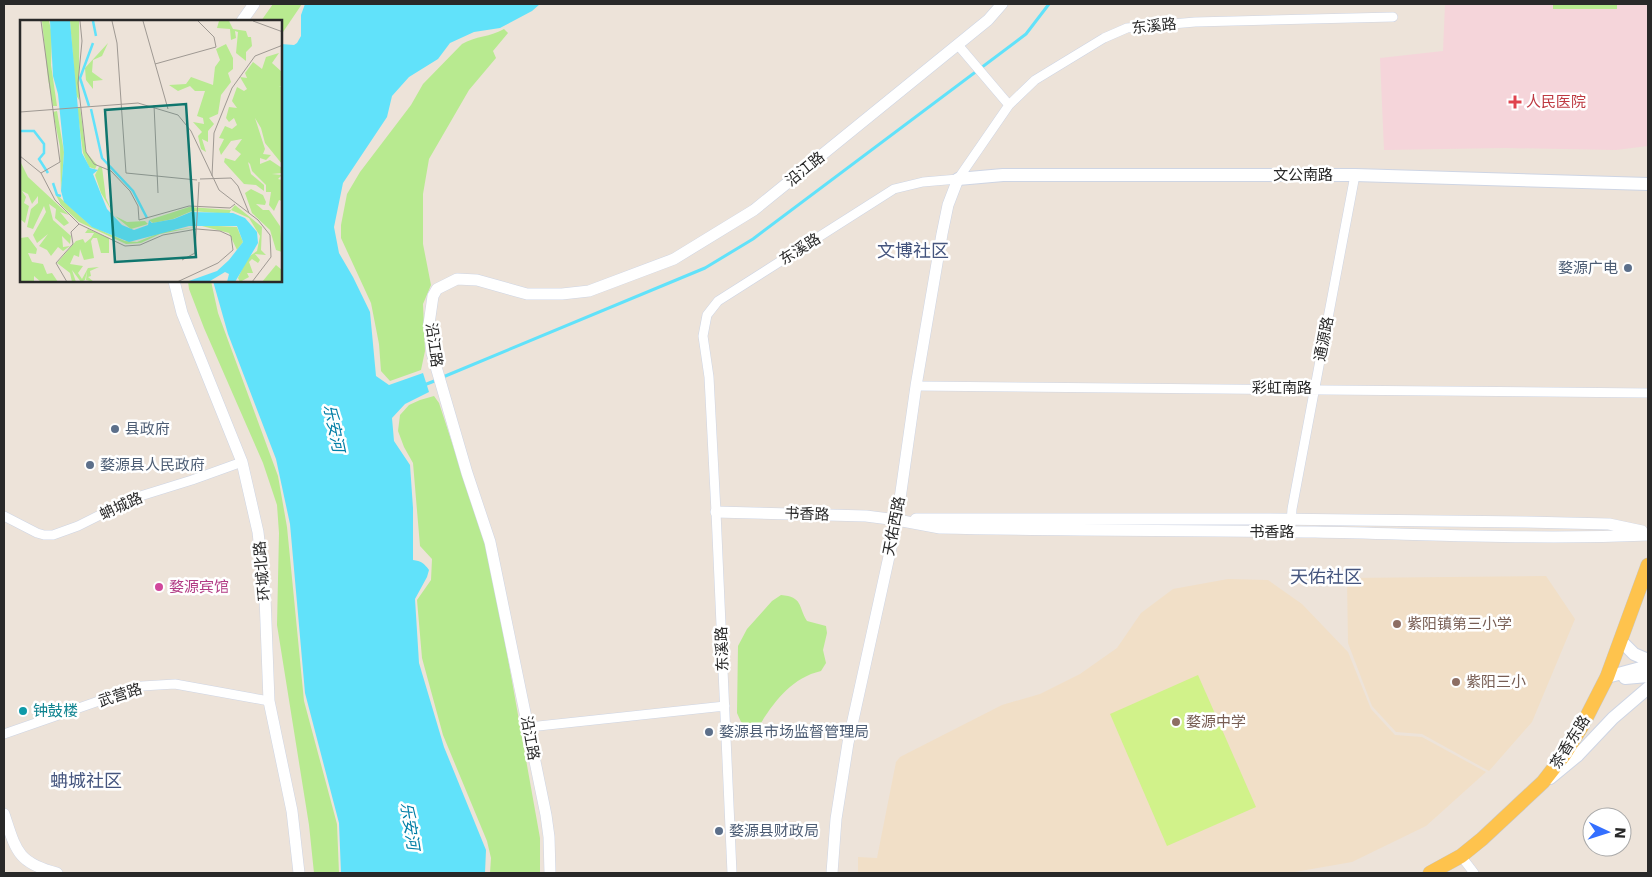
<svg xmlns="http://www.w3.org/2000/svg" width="1652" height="877" viewBox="0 0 1652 877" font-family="'DejaVu Sans','Noto Sans SC',sans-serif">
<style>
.education{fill:#f1dfc7}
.medical{fill:#f5d5da}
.green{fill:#b8ea90}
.pitch{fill:#d1f28a}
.water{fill:#61e2fa}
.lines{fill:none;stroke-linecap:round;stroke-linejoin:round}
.stream{stroke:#61e2fa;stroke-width:3}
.minor-casing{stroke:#ced5e4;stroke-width:10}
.tertiary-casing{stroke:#ced5e4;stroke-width:12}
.secondary-casing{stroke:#ced5e4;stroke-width:14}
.primary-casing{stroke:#c7c7c7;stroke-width:15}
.minor{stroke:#fff;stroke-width:9}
.tertiary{stroke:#fff;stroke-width:11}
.secondary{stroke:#fff;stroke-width:12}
.primary{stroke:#fec34d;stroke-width:14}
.health-dot{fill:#e0444e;stroke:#fff;stroke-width:2}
.service-dot{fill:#5c6f8a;stroke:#fff;stroke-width:2}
.hotel-dot{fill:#d1479c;stroke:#fff;stroke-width:2}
.education-dot{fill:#8d6e63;stroke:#fff;stroke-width:2}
.culture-dot{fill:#0f9aa8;stroke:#fff;stroke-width:2}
.labels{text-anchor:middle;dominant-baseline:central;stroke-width:5;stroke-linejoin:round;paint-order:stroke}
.street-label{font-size:15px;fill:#292929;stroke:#fff}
.health-label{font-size:15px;fill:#be3a42;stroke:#fff;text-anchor:start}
.service-label{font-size:15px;fill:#4e5e75;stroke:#fff;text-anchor:start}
.hotel-label{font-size:15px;fill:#b23c85;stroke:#fff;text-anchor:start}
.education-label{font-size:15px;fill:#785e54;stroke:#fff;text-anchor:start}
.culture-label{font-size:15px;fill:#0d838f;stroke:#fff;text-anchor:start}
.water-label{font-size:16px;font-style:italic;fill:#007ea6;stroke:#fff}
.quarter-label{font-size:18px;fill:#45557e;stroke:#fff}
.inset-river{fill:none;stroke:#61e2fa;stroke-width:2.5}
.inset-road{fill:none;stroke:#9f9993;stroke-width:1}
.view{fill:#0f766e;fill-opacity:0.15;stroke:#0f766e;stroke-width:2.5}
.inset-edge{fill:none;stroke:#292929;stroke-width:2.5}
</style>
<rect width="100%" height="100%" fill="#ede3d9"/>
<path class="education" d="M1546 576 1575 619 1532 722 1489 771 1422 734 1396 732 1372 706 1348 643 1347 578Z
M1228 579 1268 580 1302 604 1348 652 1371 709 1395 735 1422 737 1486 772 1426 826 1352 862 1289 873H858V857L877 858 896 762 900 757 1002 705 1040 694 1080 674 1117 648 1141 613 1173 589Z"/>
<path class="medical" d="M1445 4H1648V146L1616 150 1505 148 1384 150 1380 58 1443 51Z"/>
<path class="green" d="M273 4H302L281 35V21H261Z
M1553 4H1617V9H1553Z
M504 29 508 33 493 51 496 58 469 90 429 159 423 194V244L431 285 423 304 425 351 421 370 390 381 381 371 379 344 371 303 341 238V225L347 194 360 172 411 105 423 84 462 44C475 36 491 37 504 29Z
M188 281H211L218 313 278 476 287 527 304 701 337 824 339 873H314L309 825 277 625 279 533 277 505 263 463 204 328 189 289Z
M434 396 439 403 485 543 505 642 540 838V873H490L491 858 487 841 443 735 422 658 417 600 431 580 432 559 420 546 413 463 404 447 398 431 400 415 409 405 420 400Z
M781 595C803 597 798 606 807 621L826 626 827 633 823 650 826 663 821 671C791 678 774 702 759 726L750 727 741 722 737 713 738 646 747 629 772 601Z"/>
<path class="pitch" d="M1198 675 1256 807 1167 846 1110 714Z"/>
<path class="water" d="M305 4H540L532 11 500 28 474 32 450 43 438 59 409 77 392 96 387 117 343 183 334 227 339 253 353 277 370 312 376 376 389 385 423 373 429 392 405 404 392 418 394 441 410 465 413 508V560C421 561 424 563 429 570L427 577 415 599 419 663 444 747 486 850 485 873H341L339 823 305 693 290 524 276 459 228 334 213 281H281V44L294 45 297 43 301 36V15Z"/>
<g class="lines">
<path class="stream" d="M443 377 705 268 753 239 1026 34 1049 4
M424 385 437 380"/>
<g class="minor-casing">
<path id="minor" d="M958 45 1009 105
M916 386 1648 393
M4 516 37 533 44 535H53L78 526 134 498 192 480 242 462
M1291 524 1292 509 1355 175
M529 727 725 706
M4 734 142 686 175 684 269 701
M1461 856 1474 873
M732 873 716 512 709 377 703 336 707 315 718 301 894 189 923 182 958 179 1009 105 1035 80 1104 38 1127 28 1195 22 1393 17"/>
</g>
<g class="tertiary-casing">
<path id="tertiary" d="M242 21 254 4
M174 281 182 313 242 462 258 532 265 597 269 701 292 811 299 873
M716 512 866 516 897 520 940 528C1065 531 1190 530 1315 532 1426 534 1537 540 1648 535
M916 519H1267L1526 522 1609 524 1642 531
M4 814C16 850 17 863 57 873
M550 873 549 837 546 815 490 542 467 473 432 353 429 324 433 296 437 289 457 279 477 280 527 294H562L589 291 674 259 754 210 988 20 1002 4
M832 873 836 819 848 743 897 520 916 386 942 234 948 205 958 179"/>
</g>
<g class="secondary-casing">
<path id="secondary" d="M958 179 1003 175H1355L1648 184
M1621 641 1634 654 1648 660
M1607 677 1648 666
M1625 678 1648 676
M1550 778 1578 755 1613 718 1648 688"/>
</g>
<g class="primary-casing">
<path id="primary" d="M1430 873 1461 856 1482 839 1543 782 1564 755 1583 724 1607 677 1648 565"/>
</g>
<use href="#minor" class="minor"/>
<use href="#tertiary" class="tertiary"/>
<use href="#secondary" class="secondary"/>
<use href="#primary" class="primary"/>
</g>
<path class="health-dot" d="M1512.5 94.5h5v5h5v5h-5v5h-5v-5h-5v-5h5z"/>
<g class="service-dot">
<circle cx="1628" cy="268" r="5"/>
<circle cx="115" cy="429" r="5"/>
<circle cx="90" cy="465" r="5"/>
<circle cx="709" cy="732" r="5"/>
<circle cx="719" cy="831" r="5"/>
</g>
<circle class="hotel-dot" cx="159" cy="587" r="5"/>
<g class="education-dot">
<circle cx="1397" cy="624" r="5"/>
<circle cx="1456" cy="682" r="5"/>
<circle cx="1176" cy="722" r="5"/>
</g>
<circle class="culture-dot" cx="23" cy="711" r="5"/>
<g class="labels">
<g class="street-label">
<text transform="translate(1154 26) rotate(-6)">东溪路</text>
<text transform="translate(805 169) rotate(-39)">沿江路</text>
<text x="1303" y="175">文公南路</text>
<text transform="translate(800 249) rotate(-32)">东溪路</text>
<text transform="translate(1324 339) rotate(-79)">通源路</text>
<text transform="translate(434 345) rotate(82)">沿江路</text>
<text x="1282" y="388">彩虹南路</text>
<text transform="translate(121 506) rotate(-24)">蚺城路</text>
<text transform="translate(807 514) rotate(2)">书香路</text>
<text transform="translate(894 526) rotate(-79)">天佑西路</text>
<text x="1272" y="532">书香路</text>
<text transform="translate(262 571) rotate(-95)">环城北路</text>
<text transform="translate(722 649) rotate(-92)">东溪路</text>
<text transform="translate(120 695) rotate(-18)">武营路</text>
<text transform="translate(530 738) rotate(80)">沿江路</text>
<text transform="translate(1570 742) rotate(-58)">茶香东路</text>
</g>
<g class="health-label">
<text x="1526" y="102">人民医院</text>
</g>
<g class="service-label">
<text x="1618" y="268" text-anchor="end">婺源广电</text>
<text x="125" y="429">县政府</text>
<text x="100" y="465">婺源县人民政府</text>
<text x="719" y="732">婺源县市场监督管理局</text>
<text x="729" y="831">婺源县财政局</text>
</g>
<g class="hotel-label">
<text x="169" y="587">婺源宾馆</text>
</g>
<g class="education-label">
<text x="1407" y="624">紫阳镇第三小学</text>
<text x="1466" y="682">紫阳三小</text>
<text x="1186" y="722">婺源中学</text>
</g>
<g class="culture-label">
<text x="33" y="711">钟鼓楼</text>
</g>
<g class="water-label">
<text transform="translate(334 428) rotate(78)">乐安河</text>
<text transform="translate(410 826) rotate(81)">乐安河</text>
</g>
<g class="quarter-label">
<text x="913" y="250">文博社区</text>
<text x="1326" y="576">天佑社区</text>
<text x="86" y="780">蚺城社区</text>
</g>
</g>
<g transform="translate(20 20)">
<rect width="262" height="262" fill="#ede3d9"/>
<path d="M22 1H29L32 14 31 45 37 86H33L28 59ZM50 1H59V80L56 75ZM199 1H209L213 9 226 11 228 17H231L232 26 226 32V41L216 33 218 12 215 11 216 18 211 20 210 9 197 8ZM88 23 82 36 73 40 72 52 83 60 73 61V69L66 60 65 48ZM206 24 213 38V49L208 53 211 62 201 75 198 94 189 98 194 104 188 111V122L182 119 186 132 181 129 178 116 182 112 173 102 184 104 183 98 177 96 185 71H175L170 66 158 71 149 65 166 64 171 57 193 65 195 47 200 40 196 29ZM259 33 252 43 262 52V66L259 67H263L262 144 245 123 241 108 235 98 245 129 243 134 251 135 246 140 240 138V144L250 140 262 148V153L252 154 262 155 258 159 262 160V181L259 180 254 191 249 185 251 172H246V165L232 151 230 144 228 142 231 154 244 165V171L236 165 224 164 204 142 205 138 215 141 221 134 215 129 222 119 211 121 201 135 199 129 204 119 199 118 205 106 212 109 217 105 214 98 209 102 206 98 209 87 217 88 212 81 217 67 224 71 227 69 220 57 227 58 225 53 233 42 242 49 246 37ZM60 87 66 132 77 145 75 149 69 147 63 133 57 88ZM37 91 44 132 41 173 40 127 33 92ZM0 141 8 157 49 195 40 192 49 203 44 206 35 198 36 189 29 184 33 200 51 216 50 224 42 216 43 227 50 226 43 231 38 227 31 236 27 230 19 226 28 214 17 223 13 215 26 192 24 186 13 209 7 207 11 189 18 183V176L12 184 8 174 2 171 6 177 4 183 9 186 5 203 0 199ZM79 147H82L86 178 93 193 81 173 75 155ZM231 169 243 175 246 182 245 185 236 184 243 190H249L260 206 262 232 256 230 250 210 232 193 225 173ZM35 173 71 206 105 221 117 222 142 212 176 207 140 214 121 223 106 224 59 202 41 185ZM215 185 242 207 241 230 246 235 235 234 240 240 238 243 232 239 229 242 233 253H227L229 257 220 262 218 258 227 238 237 231 240 216 229 198 211 190ZM169 187 211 190 209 194 172 191 153 199 133 203 129 200ZM95 196 107 202 125 201 128 204 111 209ZM178 205 217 207 223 222 217 230 209 213ZM68 209 89 218V233H81L77 218H73L71 221 74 238 64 240 60 229 59 237 54 235 50 244 63 246 58 253 62 259 68 248 79 247 70 251 71 256 68 257 74 262 66 260 67 251 65 260 61 262 52 250 56 262H52L50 253 37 243 56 221 63 219 65 223 71 218 74 213H65ZM8 217 17 229 16 234 8 233 12 242 23 244 27 254 32 253 38 262H21L14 256V262H0V218ZM256 245 262 250V262H242Z" fill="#b8ea90"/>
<path d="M30 1H50L62 133 70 148 78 150 73 154 87 189 102 205 114 210 128 205 129 200 132 203 154 199 171 192 213 193 225 198 237 212 238 223 215 262H207L209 254 205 252 190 261 166 262 197 251 209 240 223 222 217 206H169L109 222 72 207 44 182 41 171 44 133 38 74 33 56Z" fill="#61e2fa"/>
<path class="inset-river" d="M73 1 76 16M69 86 60 58 73 23M71 89 82 138 113 171 127 198M0 111H14L24 124V133L19 139 28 153M33 163 37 175 41 176"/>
<path class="inset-road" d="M60 1 62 21 58 63 66 132 74 144 91 151 110 171 118 186 119 200 169 186 210 188 215 184M92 1 97 23 106 153M123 1 148 89M233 1 263 12M135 44 196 27 194 17 178 1M134 85 138 173M0 92 118 83 158 95 171 111 199 170 238 200 250 215 251 237 232 262M0 136 21 153 35 180 59 204 105 226 120 225 143 215 177 209 200 211 211 216 213 230 198 243 157 262M21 153 40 142 21 1M106 153 177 160M192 156 194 113 212 68 235 36 263 25M180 159 211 158 218 166 229 193M162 240 175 233 179 162M47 262 36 243 53 224 51 212 59 204"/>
<path class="view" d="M166 84 176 237 95 242 85 90Z"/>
<rect width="262" height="262" class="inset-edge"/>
</g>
<rect width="1652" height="877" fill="none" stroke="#292929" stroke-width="10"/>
<g transform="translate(1607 832) rotate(94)"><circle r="24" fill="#ffffff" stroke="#a9a9a9"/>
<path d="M0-4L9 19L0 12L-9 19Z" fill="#346fff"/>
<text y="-8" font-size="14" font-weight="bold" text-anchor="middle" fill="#292929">N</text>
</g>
</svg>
